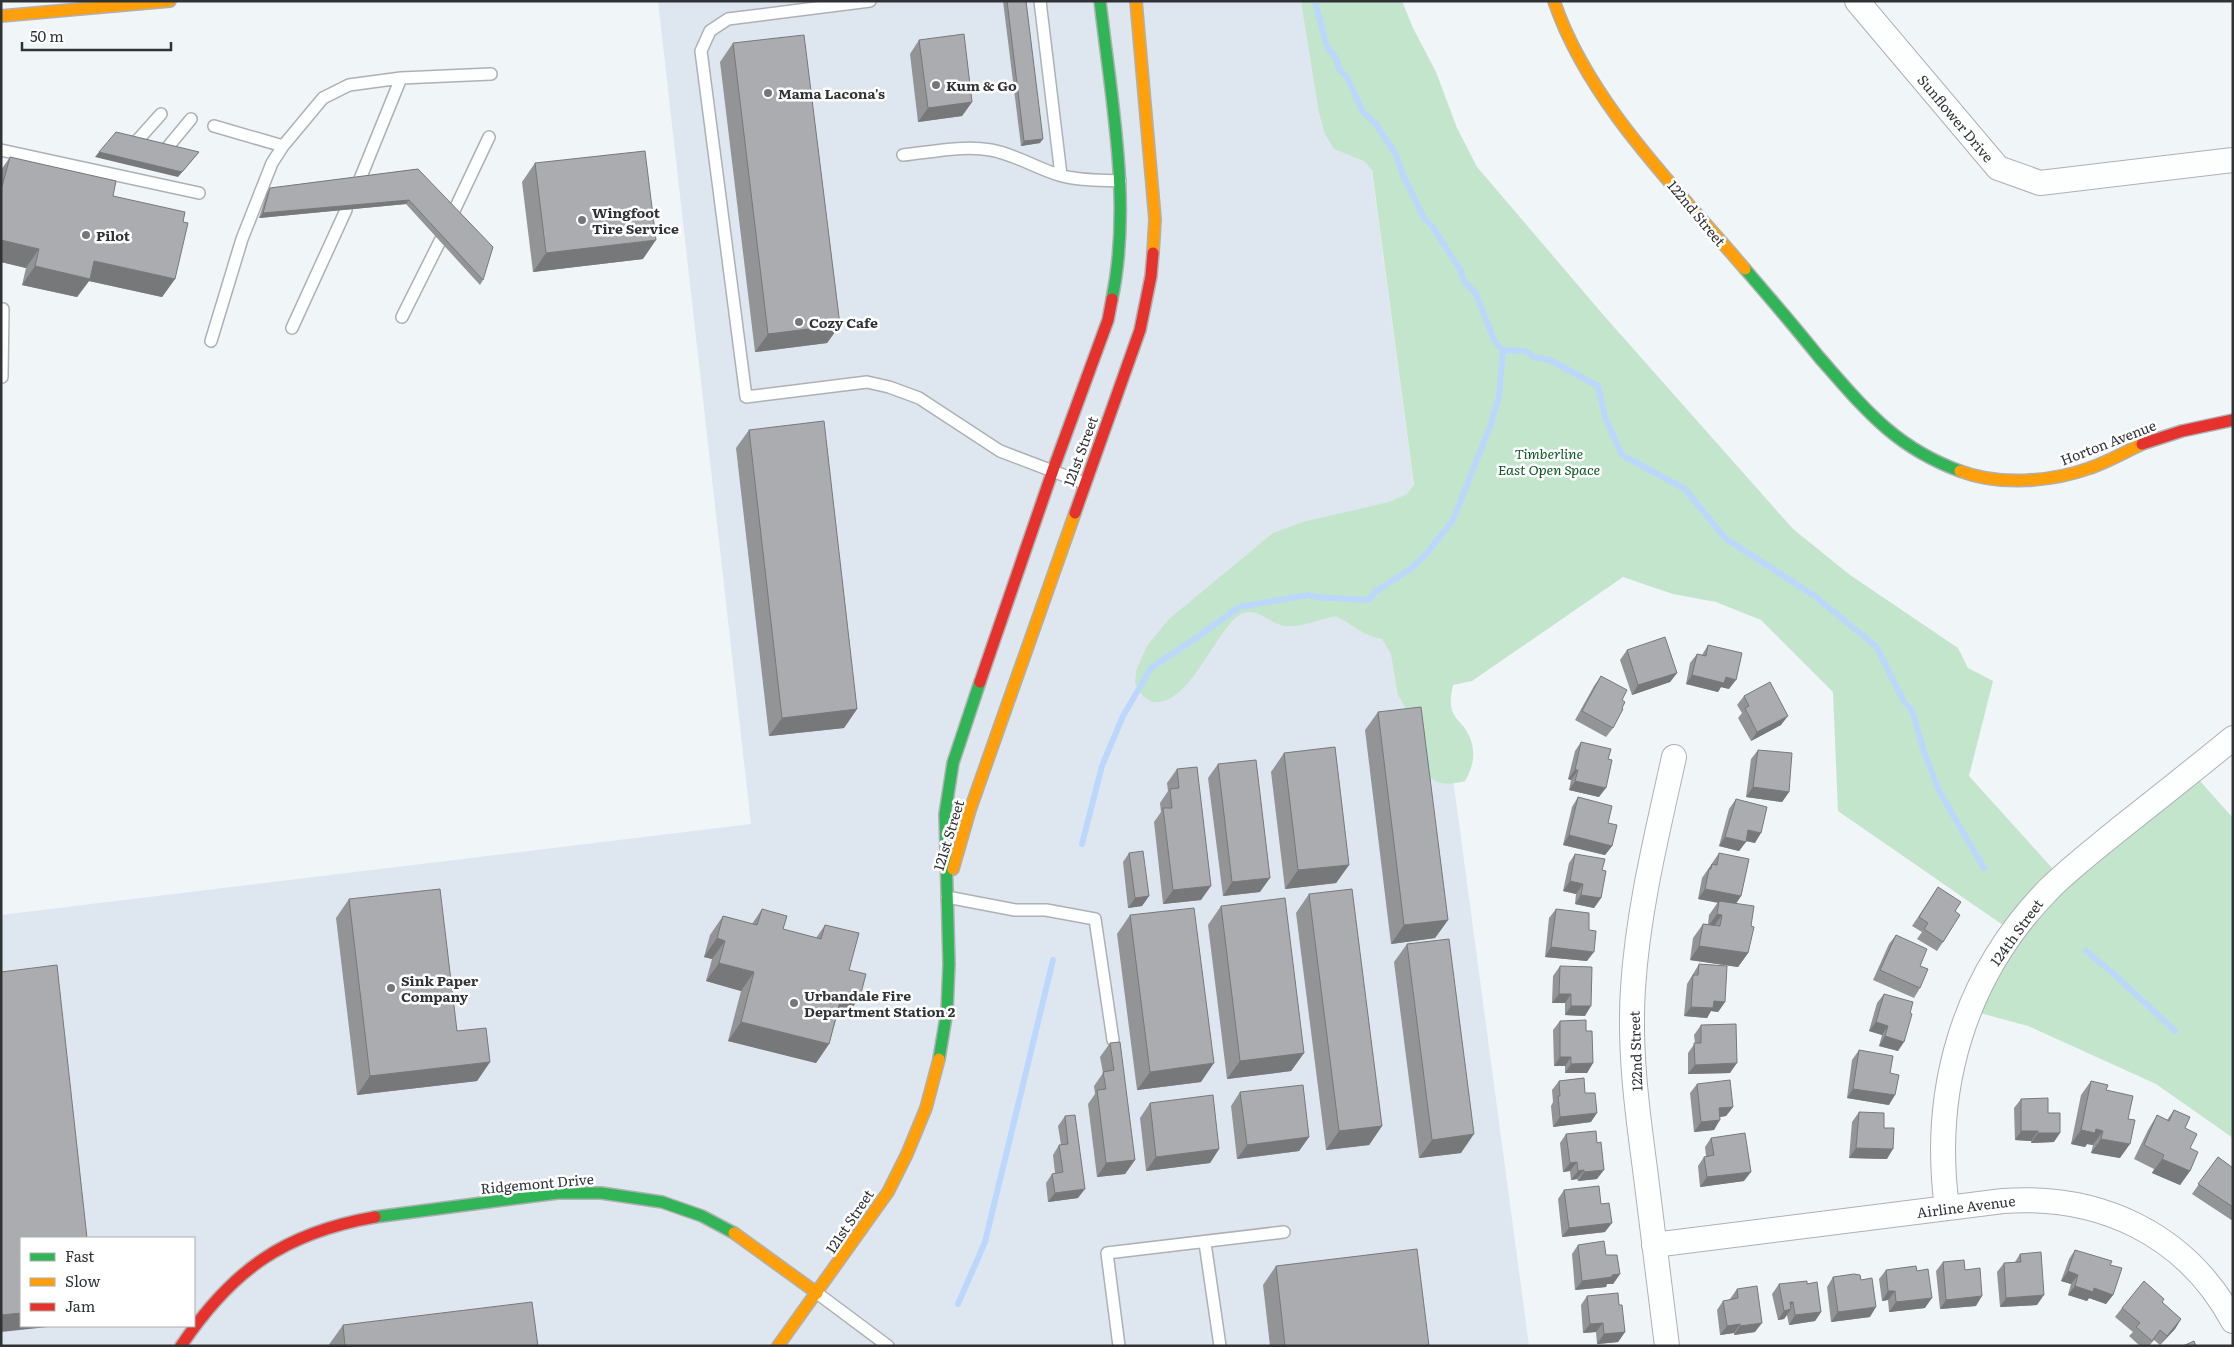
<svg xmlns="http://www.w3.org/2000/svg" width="2234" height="1347" viewBox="0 0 2234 1347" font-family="Literata,serif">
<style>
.built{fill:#dee7ef;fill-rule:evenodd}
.green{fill:#c3e5cb}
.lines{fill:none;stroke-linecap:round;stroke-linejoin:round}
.stream{stroke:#bcd7fc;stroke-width:6}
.lane-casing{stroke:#adb1b4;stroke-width:14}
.street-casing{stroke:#adb1b4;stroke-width:26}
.fast-casing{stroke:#adb1b4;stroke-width:14}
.slow-casing{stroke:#adb1b4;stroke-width:14}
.jam-casing{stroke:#adb1b4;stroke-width:14}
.lane{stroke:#fdfefe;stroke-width:11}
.street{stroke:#fdfefe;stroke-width:24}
.fast{stroke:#30b455;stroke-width:11}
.slow{stroke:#ff9f0a;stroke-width:11}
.jam{stroke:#e5322d;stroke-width:11}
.wall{fill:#929496}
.shaded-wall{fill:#77787a}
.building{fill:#aaacaf;stroke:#77787a}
.poi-dot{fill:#73777a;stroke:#fff;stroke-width:2}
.labels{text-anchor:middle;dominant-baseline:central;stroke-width:5;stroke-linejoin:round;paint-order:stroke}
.poi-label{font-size:14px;font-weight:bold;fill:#303336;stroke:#fff;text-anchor:start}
.street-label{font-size:14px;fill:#303336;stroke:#fff}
.park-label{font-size:14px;font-style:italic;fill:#0d5826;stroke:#fff}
</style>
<rect width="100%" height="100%" fill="#f0f5f8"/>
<path class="built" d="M658 1H1349L1529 1346H1V915L751 824ZM21 1238H194V1326H21Z"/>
<path class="green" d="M1301 1H1402L1413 28 1436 72 1457 128 1477 167 1606 318 1793 529 1850 575 1958 648 1968 668 1993 681 1969 776 2061 878 2191 771 2233 818V1138L2156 1084 2028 1026 1969 1010 2013 932 1838 811 1833 692 1761 620 1716 602 1673 594 1623 577 1472 681 1453 685C1451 695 1449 703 1453 713 1456 720 1464 725 1467 732 1477 749 1474 766 1465 781 1442 787 1438 783 1418 771L1407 710 1398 695 1391 654 1382 639C1363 636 1352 624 1336 616 1319 619 1301 628 1284 626 1269 623 1254 604 1238 616 1213 635 1189 707 1152 702L1142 695 1135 683 1136 671 1147 646 1169 619 1273 533 1303 522 1389 502 1407 494 1414 485 1372 170 1364 161 1334 149 1325 134 1319 113Z"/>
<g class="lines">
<path class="stream" d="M1315 1 1327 47 1336 58 1339 69 1347 77 1363 112 1376 124 1396 155 1403 175 1424 218 1432 226 1461 271 1464 282 1475 292 1495 342 1503 350 1526 351 1533 357 1550 360 1598 386 1605 417 1622 455 1685 489 1725 538 1813 595 1876 646 1904 702 1912 710 1923 749 1939 791 1984 868
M1082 844 1102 766 1123 716 1151 668 1196 638 1239 607 1308 595 1316 597 1369 600 1375 592 1413 567 1427 553 1453 520 1491 424 1499 396 1503 350
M2086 951 2114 974 2175 1031
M958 1304 985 1242 1053 960"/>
<g class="lane-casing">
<path id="lane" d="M870 1 728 19 710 31 701 51 746 397 867 382 889 387 919 398 1000 451 1084 483
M1040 1 1061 175
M214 126 283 146
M136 142 161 114
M167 148 191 119
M1 150 199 193
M903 155C931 152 963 145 991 150 1014 154 1036 168 1059 175 1079 181 1100 180 1120 181
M360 179 401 78
M453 213 489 137
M402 317 440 241
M292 328 346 210
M211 341 242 239 272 163 283 146 323 98 349 85 401 78 491 74
M2 377 3 309
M947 897 1015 910H1046L1095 919 1113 1040
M1205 1243 1220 1346
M817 1293 888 1346
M1119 1346 1107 1253 1284 1232"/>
</g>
<g class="street-casing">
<path id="street" d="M1857 1 1998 168 2040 183 2233 160
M1947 1208C1931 1089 1964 976 2049 889 2070 868 2095 849 2118 830 2156 800 2195 769 2233 738
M1654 1245 2003 1201C2100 1194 2186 1234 2233 1321
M1667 1346C1660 1287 1652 1228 1645 1169 1637 1110 1629 1049 1633 988 1638 910 1657 834 1674 757"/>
</g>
<g class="fast-casing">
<path id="fast" d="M1100 1C1111 98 1132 203 1112 299
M1745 269C1770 298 1795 327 1819 357 1864 408 1894 447 1960 471
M939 1059 947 1011 949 964 945 814 953 763 980 682
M375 1217 558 1193H601L662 1202 702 1216 734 1233"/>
</g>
<g class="slow-casing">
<path id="slow" d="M1136 1 1155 219 1153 253
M1554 1C1588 102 1677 189 1745 269
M1 16 170 1
M1960 471C1999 486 2051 482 2090 468 2108 462 2125 452 2142 444
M953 869 970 810 1075 513
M734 1233 817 1293
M778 1346 888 1192 907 1154 926 1108 939 1059"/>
</g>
<g class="jam-casing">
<path id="jam" d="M2142 444 2182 431 2233 420
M1075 513 1140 330 1151 276 1153 253
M980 682 1053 470 1108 320 1112 299
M181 1346C232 1270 284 1233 375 1217"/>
</g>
<use href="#lane" class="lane"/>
<use href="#street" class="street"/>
<use href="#fast" class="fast"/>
<use href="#slow" class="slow"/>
<use href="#jam" class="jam"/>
</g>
<path class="wall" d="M1003 1H1026L1040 143 1021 146Z
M919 40 972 102 962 116 918 122 910 54Z
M733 43 840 325 827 343 755 352 720 62Z
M10 157 183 222 175 279 162 297 89 281 77 297 22 285 26 268 1 262V170Z
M535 163 643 259 533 272 522 182Z
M418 169 483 280 480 285 406 204 259 218 267 193 270 188Z
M749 430 857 709 844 728 769 736 736 448Z
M1708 645 1729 689 1721 687 1718 692 1686 684 1690 663 1697 654 1702 655Z
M1627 650 1677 673 1670 682 1632 695 1620 660Z
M1601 676 1622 708 1613 728 1606 737 1575 720 1594 686Z
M1744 696 1781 725 1751 741 1738 718 1742 713 1737 705Z
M1378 712 1448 920 1435 938 1391 944 1365 730Z
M1581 742 1599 797 1569 790 1571 780 1568 779 1575 751Z
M1758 750 1789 792 1782 802 1746 797 1751 759Z
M1284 753 1349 865 1336 883 1285 889 1271 772Z
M1218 764 1260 892 1223 896 1208 778Z
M1177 769 1201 900 1163 904 1154 822 1161 812 1160 803 1168 791 1167 783Z
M1578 797 1608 823 1612 846 1605 855 1563 845 1572 807Z
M1736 799 1755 843 1746 841 1739 851 1719 846 1729 809Z
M1129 853 1149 896 1142 906 1128 908 1123 862Z
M1719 853 1741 896 1736 904 1748 953 1738 967 1690 960 1693 938 1703 924H1708L1709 915 1718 902 1698 899 1702 878Z
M1575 854 1601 898 1594 908 1575 904 1576 894 1563 891 1569 863Z
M1938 887 1955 911 1943 942 1937 951 1917 939 1922 932 1912 926Z
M1309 894 1382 1126 1369 1145 1326 1150 1296 913Z
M349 899 457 1031 490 1062 477 1081 357 1095 336 918Z
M1221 906 1304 1053 1291 1071 1227 1079 1208 925Z
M762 909 783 929 816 938 825 925 849 970 847 1015 838 1013 829 1044 816 1063 728 1041 741 991 706 981 712 959 704 957 710 935 723 916 752 924Z
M1556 909 1587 961 1545 957 1549 918Z
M1130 915 1201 1082 1137 1090 1117 934Z
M1896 935 1920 966V988L1914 998 1873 980 1889 944Z
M1407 944 1461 1153 1419 1158 1394 962Z
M1699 964 1725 1002 1718 1012 1711 1011 1707 1018 1684 1016 1687 984Z
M1560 966 1585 1016 1565 1015V1003H1552L1553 976Z
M1884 994 1910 1013 1898 1051 1879 1046 1882 1035 1869 1031 1877 1003Z
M1560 1021 1586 1031 1593 1063 1587 1073H1565V1066H1554L1553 1030Z
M1701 1025 1730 1073 1688 1074V1053L1695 1043 1694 1035Z
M1110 1043 1135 1160 1125 1174 1097 1177 1088 1104 1095 1094 1094 1086 1103 1073 1100 1057Z
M1859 1050 1890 1073 1889 1105 1847 1098 1852 1060Z
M1559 1081 1585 1093 1591 1122 1553 1127 1551 1106 1553 1102 1552 1090Z
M2091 1081 2120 1158 2091 1153 2093 1145 2087 1144 2085 1147 2071 1144 2081 1095Z
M1697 1084 1733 1107 1726 1116 1720 1117 1714 1130 1694 1132 1690 1093Z
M1240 1092 1309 1137 1299 1151 1237 1159 1231 1106Z
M2021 1099 2054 1142 2031 1143V1141L2015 1140 2014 1108Z
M1150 1103 1219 1149 1210 1163 1146 1171 1140 1118Z
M2174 1110 2185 1128 2190 1148V1171L2180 1185 2152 1173 2154 1169 2134 1159 2148 1130 2157 1115 2167 1120Z
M1859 1112 1887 1159 1849 1158 1852 1122Z
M1065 1116 1078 1198 1048 1202 1046 1183 1052 1174 1055 1173 1053 1155 1059 1145H1061L1058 1126Z
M1566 1134 1597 1179 1578 1181 1577 1179 1571 1180 1570 1171 1563 1172 1560 1143Z
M1711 1138 1744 1181 1700 1187 1698 1166 1704 1157 1706 1156 1705 1147Z
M2218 1157 2233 1168V1221L2192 1194Z
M1564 1190 1601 1204 1605 1232 1562 1237 1558 1199Z
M1578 1245 1606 1255 1620 1274 1613 1284H1607L1606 1287 1575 1290 1572 1254Z
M2075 1250 2110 1265 2113 1295 2106 1304 2089 1298 2087 1301 2068 1295 2071 1284 2061 1281 2069 1259Z
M2020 1254 2037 1305 2000 1307 1997 1272 2004 1263 2015 1262Z
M1943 1262 1965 1270 1976 1306 1940 1309 1936 1271Z
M1276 1266 1429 1346H1270L1263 1285Z
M1886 1270 1925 1308 1889 1312 1888 1300 1882 1301 1879 1279Z
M1833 1277 1870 1317 1831 1322 1827 1287Z
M1779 1284H1807L1821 1312 1815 1321 1789 1325 1787 1315 1784 1319 1778 1320 1772 1294Z
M1737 1289 1755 1332 1734 1335V1333L1720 1335 1717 1310 1723 1301 1730 1300V1299Z
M1587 1296 1619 1305 1625 1332 1618 1342 1597 1344 1596 1332 1583 1333 1581 1305Z
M2162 1302 2181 1319 2175 1329 2160 1345 2154 1340 2149 1346H2140L2129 1336 2133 1332 2115 1317 2122 1308Z
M343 1325 538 1346H328Z"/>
<path class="shaded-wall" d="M972 102 962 116 918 122 928 108Z
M1043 139 1040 143 1021 146 1024 141Z
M99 152H199L178 177 95 157Z
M409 200 406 204 259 218 263 213Z
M1 240 39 249 26 268 1 262Z
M656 240 643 259 533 272 546 253Z
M94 261 175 279 162 297 89 281 77 297 22 285 35 266Z
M840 325 827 343 755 352 768 334Z
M1677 673 1670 682 1632 695 1638 685Z
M1692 675 1726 677 1736 680 1729 689 1721 687 1718 692 1686 684Z
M857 709 844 728 769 736 782 718Z
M1788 716 1781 725 1751 741 1757 732Z
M1575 770H1578L1571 780 1568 779Z
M1575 781 1606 788 1599 797 1569 790Z
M1753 787 1789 792 1782 802 1746 797Z
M1748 830 1761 833 1755 843 1742 840Z
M1569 835 1612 846 1605 855 1563 845Z
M1725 837 1746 842 1739 851 1719 846Z
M1349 865 1336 883 1285 889 1298 870Z
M1270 878 1260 892 1223 896 1232 882Z
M1570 881 1583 884 1576 894 1563 891Z
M1211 886 1201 900 1163 904 1173 890Z
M1705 889 1741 896 1734 906 1698 899Z
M1581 895 1601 898 1594 908 1575 904Z
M1149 896 1142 906 1128 908 1135 898Z
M1717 914 1722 915 1712 929 1707 928Z
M1448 920 1435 938 1391 944 1404 925Z
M717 938 725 941 712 959 704 957Z
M1699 946 1748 953 1738 967 1690 960Z
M1551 947 1594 952 1587 961 1545 957Z
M719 963 754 972 741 991 706 981Z
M842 994H849L860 997 847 1015 837 1012Z
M1559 994H1571L1565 1003H1552Z
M1714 1001 1725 1002 1718 1012 1711 1011 1707 1018 1684 1016 1691 1007Z
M1571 1006H1591L1585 1016 1565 1015Z
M741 1022 829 1044 816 1063 728 1041Z
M1876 1022 1888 1026 1882 1035 1869 1031Z
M1885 1036 1904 1042 1898 1051 1879 1046Z
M1304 1053 1291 1071 1227 1079 1240 1061Z
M1560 1057H1571L1565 1066H1554Z
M490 1062 477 1081 357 1095 370 1076Z
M1214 1063 1201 1082 1137 1090 1150 1072Z
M1593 1063 1587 1073H1565L1571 1064Z
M1737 1063 1730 1073 1688 1074 1695 1065Z
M1853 1089 1895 1095 1889 1105 1847 1098Z
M1733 1107 1726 1116 1712 1118 1719 1108Z
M1597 1113 1591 1122 1553 1127 1560 1117Z
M1720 1120 1714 1130 1694 1132 1701 1122Z
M1382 1126 1369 1145 1326 1150 1339 1131Z
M2096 1129 2103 1131 2093 1145 2087 1144 2085 1147 2071 1144 2081 1130Z
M2021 1131H2038L2031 1141 2015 1140Z
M2038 1133H2060L2054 1142 2031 1143Z
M1474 1134 1461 1153 1419 1158 1432 1140Z
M1309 1137 1299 1151 1237 1159 1247 1145Z
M2101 1139 2130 1144 2120 1158 2091 1153Z
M1856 1148 1893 1149 1887 1159 1849 1158Z
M1219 1149 1210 1163 1146 1171 1156 1157Z
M2162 1159 2190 1171 2180 1185 2152 1173Z
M1135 1160 1125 1174 1097 1177 1106 1163Z
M1577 1162 1570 1171 1563 1172 1570 1163Z
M1584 1170 1577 1179 1571 1180 1578 1171Z
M1604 1170 1597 1179 1578 1181 1584 1172Z
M1751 1172 1744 1181 1700 1187 1707 1177Z
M1085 1189 1078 1198 1048 1202 1055 1193Z
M1612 1223 1605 1232 1562 1237 1569 1228Z
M2068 1271 2078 1275 2071 1284 2061 1281Z
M1620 1274 1613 1284H1607L1606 1287 1575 1290 1582 1281Z
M2075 1286 2094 1288 2113 1295 2106 1304 2089 1298 2087 1301 2068 1295Z
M1888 1291H1895L1888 1300 1882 1301Z
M2044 1295 2037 1305 2000 1307 2006 1298Z
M1982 1296 1976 1306 1940 1309 1946 1300Z
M1932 1298 1925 1308 1889 1312 1896 1302Z
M1790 1302H1793L1788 1310 1791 1309 1784 1319 1778 1320Z
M1876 1307 1870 1317 1831 1322 1838 1312Z
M1821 1312 1815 1321 1789 1325 1795 1315Z
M21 1313V1326H57L1 1332V1315Z
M2181 1319 2175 1329 2160 1345 2167 1336Z
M1603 1323 1596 1332 1583 1333 1590 1324Z
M1762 1323 1755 1332 1734 1335 1740 1326Z
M1740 1324 1734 1333 1720 1335 1727 1326Z
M1625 1332 1618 1342 1597 1344 1604 1334Z"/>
<path class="building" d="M1007 1H1026L1043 139 1024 141Z
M964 34 972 102 928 108 919 40Z
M804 35 840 325 768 334 733 43Z
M116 132 199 152 182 172 99 152Z
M645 151 656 240 546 253 535 163Z
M10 157 116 181 113 196 185 212 183 222 188 223 175 279 94 261 90 279 35 266 39 249 1 240V190Z
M418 169 493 247 483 280 409 200 263 213 270 188Z
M824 421 857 709 782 718 749 430Z
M1665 637 1677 673 1638 685 1627 650Z
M1708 645 1742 653 1736 680 1726 677 1724 683 1692 675 1697 654 1706 656Z
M1601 676 1627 690 1622 700 1625 702 1622 708 1623 709 1613 728 1582 711Z
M1770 682 1788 716 1757 732 1745 708 1749 706 1744 696Z
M1421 707 1448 920 1404 925 1378 712Z
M1581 742 1611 749 1608 759 1612 760 1606 788 1575 781 1578 770H1575Z
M1335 747 1349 865 1298 870 1284 753Z
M1758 750 1792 753 1789 792 1753 787Z
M1256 760 1270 878 1232 882 1218 764Z
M1197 767 1211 886 1173 890 1163 808H1172L1170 789 1179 788 1177 769Z
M1578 797 1612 806 1608 823 1617 825 1612 846 1569 835Z
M1736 799 1767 807 1761 833 1748 830 1746 842 1725 837Z
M1143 851 1149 896 1135 898 1129 853Z
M1719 853 1749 859 1741 896 1705 889 1709 869H1711L1712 864 1717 865Z
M1575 854 1605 859 1602 870 1606 871 1601 898 1581 895 1583 884 1570 881Z
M1938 887 1961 902 1955 911 1960 915 1943 942 1924 929 1928 923 1919 917Z
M440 889 457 1031 486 1028 490 1062 370 1076 349 899Z
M1352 889 1382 1126 1339 1131 1309 894Z
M1285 898 1304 1053 1240 1061 1221 906Z
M1719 901 1754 906 1751 926 1754 927 1748 953 1699 946 1703 924 1720 926 1722 915 1717 914Z
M1194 908 1214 1063 1150 1072 1130 915Z
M762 909 787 916 783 929 821 939 825 925 859 933 849 970 866 974 860 997 849 994 848 996 842 994 829 1044 741 1022 754 972 719 963 725 941 717 938 723 916 757 925Z
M1556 909 1589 913V930L1596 931 1594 952 1551 947Z
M1896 935 1927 949 1920 966 1928 969 1920 988 1880 970Z
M1449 939 1474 1134 1432 1140 1407 944Z
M1699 964 1727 966 1725 1002 1714 1001 1713 1008 1691 1007 1693 975H1698Z
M57 965 87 1238H21V1313L1 1315V972Z
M1560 966 1592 967 1591 1006H1571V994H1559Z
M1884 994 1913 1002 1910 1013 1912 1014 1904 1042 1885 1036 1888 1026 1876 1022Z
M1586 1020V1031H1592L1593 1063 1571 1064V1057H1560V1021Z
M1736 1024 1737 1063 1695 1065 1694 1043H1701V1025Z
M1120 1042 1135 1160 1106 1163 1097 1090 1106 1089 1103 1072 1114 1070 1110 1043Z
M1859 1050 1893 1056 1890 1073 1899 1075 1895 1095 1853 1089Z
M1584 1078 1585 1093H1595L1597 1113 1560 1117 1558 1096H1560L1559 1081Z
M1730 1080 1733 1107 1719 1108 1720 1120 1701 1122 1697 1084Z
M2091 1081 2108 1085 2106 1090 2133 1096 2128 1119 2135 1120 2130 1144 2101 1139 2103 1131 2096 1129 2095 1133 2081 1130Z
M1303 1085 1309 1137 1247 1145 1240 1092Z
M1213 1095 1219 1149 1156 1157 1150 1103Z
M2048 1098V1113H2060V1133H2038V1131H2021V1099Z
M2174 1110 2190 1117 2185 1128 2197 1134 2190 1148 2198 1152 2190 1171 2162 1159 2164 1155 2144 1145 2157 1115 2169 1121Z
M1859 1112 1884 1113V1128H1894L1893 1149 1856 1148Z
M1075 1115 1085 1189 1055 1193 1052 1174 1063 1172 1059 1145 1068 1144 1065 1116Z
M1596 1131 1597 1143 1601 1142 1604 1170 1584 1172V1170L1578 1171 1577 1162 1570 1163 1566 1134Z
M1745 1133 1751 1172 1707 1177 1704 1157 1714 1155 1711 1138Z
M2218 1157 2233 1168V1207L2198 1184Z
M1599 1186 1601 1204 1609 1203 1612 1223 1569 1228 1564 1190Z
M1604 1241 1606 1255H1617L1620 1274 1612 1275V1277L1582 1281 1578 1245Z
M1417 1249 1429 1346H1285L1276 1266Z
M2075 1250 2112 1261 2110 1265 2122 1268 2113 1295 2094 1288 2093 1292 2075 1286 2078 1275 2068 1271Z
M2041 1252 2044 1295 2006 1298 2004 1263 2021 1262 2020 1254Z
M1964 1260 1965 1270 1980 1268 1982 1296 1946 1300 1943 1262Z
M1916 1266 1917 1271 1928 1269 1932 1298 1896 1302 1895 1291H1888L1886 1270Z
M1854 1274 1860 1275 1861 1280 1872 1278 1876 1307 1838 1312 1833 1277Z
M1807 1281V1284L1817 1282 1821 1312 1795 1315 1793 1302H1790L1791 1309 1784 1311 1779 1284Z
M2144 1281 2164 1299 2162 1302 2181 1319 2167 1336 2160 1330 2152 1341 2136 1327 2140 1323 2122 1308Z
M1757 1286 1762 1323 1740 1326V1324L1727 1326 1723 1301 1738 1298 1737 1289Z
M1618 1293 1619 1305H1622L1625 1332 1604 1334 1603 1323 1590 1324 1587 1296Z
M532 1302 538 1346H345L343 1325Z
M2194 1341 2196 1346H2183Z"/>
<g class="poi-dot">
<circle cx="936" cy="85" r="5"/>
<circle cx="768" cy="93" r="5"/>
<circle cx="582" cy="220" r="5"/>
<circle cx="86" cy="235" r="5"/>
<circle cx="799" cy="322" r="5"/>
<circle cx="391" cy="988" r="5"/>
<circle cx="794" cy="1003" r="5"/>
</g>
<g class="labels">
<g class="poi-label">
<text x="946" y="85">Kum &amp; Go</text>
<text x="778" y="93">Mama Lacona's</text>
<text x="592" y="212">Wingfoot<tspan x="592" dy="16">Tire Service</tspan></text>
<text x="96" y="235">Pilot</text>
<text x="809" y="322">Cozy Cafe</text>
<text x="401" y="980">Sink Paper<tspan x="401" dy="16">Company</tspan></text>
<text x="804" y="995">Urbandale Fire<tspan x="804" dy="16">Department Station 2</tspan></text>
</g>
<g class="street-label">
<text transform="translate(1956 118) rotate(50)">Sunflower Drive</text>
<text transform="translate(1697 213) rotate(50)">122nd Street</text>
<text transform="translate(2108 442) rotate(-21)">Horton Avenue</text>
<text transform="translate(1080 451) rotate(-70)">121st Street</text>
<text transform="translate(948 835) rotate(-73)">121st Street</text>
<text transform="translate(2016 932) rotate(-54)">124th Street</text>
<text transform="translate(1635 1051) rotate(-92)">122nd Street</text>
<text transform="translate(537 1183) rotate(-5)">Ridgemont Drive</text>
<text transform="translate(1966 1206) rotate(-7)">Airline Avenue</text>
<text transform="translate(849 1221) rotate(-56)">121st Street</text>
</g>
<g class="park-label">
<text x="1549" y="453">Timberline<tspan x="1549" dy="16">East Open Space</tspan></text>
</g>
</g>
<rect width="2234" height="1347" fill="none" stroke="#303336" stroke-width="5"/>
<rect x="20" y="1237" width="175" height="90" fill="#ffffff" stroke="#acadaf"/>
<rect x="30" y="1253" width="25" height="8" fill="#30b455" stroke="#acadaf"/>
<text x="65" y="1262" font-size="15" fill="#303336">Fast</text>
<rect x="30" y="1278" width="25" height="8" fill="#ff9f0a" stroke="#acadaf"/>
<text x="65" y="1287" font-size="15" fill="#303336">Slow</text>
<rect x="30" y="1303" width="25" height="8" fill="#e5322d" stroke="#acadaf"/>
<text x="65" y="1312" font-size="15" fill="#303336">Jam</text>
<path d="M22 42v8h149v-8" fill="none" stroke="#303336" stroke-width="2.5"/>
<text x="30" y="42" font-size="15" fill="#303336" stroke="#ffffff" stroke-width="4" paint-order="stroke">50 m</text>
</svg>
